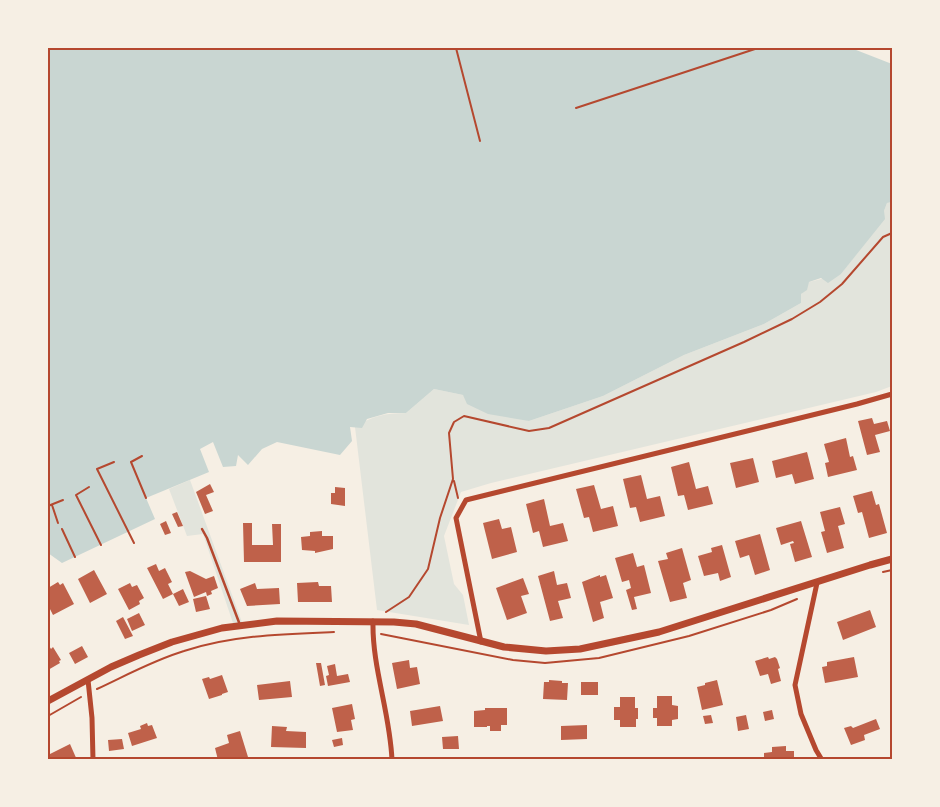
<svg xmlns="http://www.w3.org/2000/svg" width="940" height="807" viewBox="0 0 940 807" font-family="Signika,sans-serif">
<style>
.green{fill:#e2e4dc}
.water{fill:#c9d6d2}
.building{fill:#bf614a}
.lines{fill:none;stroke-linecap:round;stroke-linejoin:round}
.path{stroke:#b5482f;stroke-width:2}
.service{stroke:#b5482f;stroke-width:2.5}
.minor{stroke:#b5482f;stroke-width:5}
.tertiary{stroke:#b5482f;stroke-width:7}
.neatline{fill:none;stroke:#b5482f;stroke-width:2}
</style>
<rect width="100%" height="100%" fill="#f6efe4"/>
<path class="green" d="M892 202V386L876 392 491 483 461 492 444 536 454 584 463 595 469 625 377 610 355 427C372 416 385 413 406 413L434 389 463 395 529 421 603 396 684 355 764 324 801 303V294L809 282 841 274 884 219V211L887 203Z
M190 480 243 625 234 626 203 534 187 536 169 489Z"/>
<path class="water" d="M48 48H851L892 64V202L887 203 884 211 885 219 841 274 828 283 821 278 809 282 807 290 801 294V303L764 324 684 355 603 396 529 421 488 414 467 404 463 395 434 389 406 413H388L367 419 362 428 350 427 352 441 340 455 277 442 262 449 248 465 238 455 236 466 223 467 213 442 200 449 209 472 146 498 155 519 62 563 48 553Z"/>
<path class="building" d="M872 418 874 424 887 421 890 431 875 435 880 452 867 455 858 421Z
M846 438 850 457 853 456 857 470 828 477 825 463 829 462 824 444Z
M807 452 814 479 795 484 792 474 776 478 772 461Z
M753 458 759 482 736 488 730 463Z
M689 462 696 489 708 486 713 504 688 510 684 495 678 496 671 467Z
M641 475 647 499 660 496 665 516 640 522 636 507 630 508 623 479Z
M210 484 214 492 206 495 213 511 205 514 196 492Z
M594 485 601 509 613 506 618 526 593 532 589 517 584 518 576 489Z
M335 487 345 488V506L331 504V493H335Z
M872 491 876 505 879 504 887 533 869 538 862 512 858 513 853 496Z
M544 499 550 526 563 523 568 541 543 547 539 531 533 533 526 504Z
M840 507 845 524 838 526 844 548 827 553 821 532 825 531 820 512Z
M177 512 183 526 178 527 172 514Z
M499 519 502 529 511 527 517 552 492 559 483 523Z
M166 521 171 533 165 535 160 524Z
M801 521 812 557 795 562 790 544 794 543 793 541 781 545 776 528Z
M243 523H252V545H273L272 524H281V562H244Z
M322 531V536H333V549L315 553V551L302 550 301 537 310 536V532Z
M760 534 770 570 755 575 749 555 740 558 735 541Z
M722 545 731 577 720 581 718 573 704 576 698 556 712 552 711 548Z
M682 548 691 580 683 583 687 598 670 602 658 561 668 559 666 553Z
M633 553 637 567 644 565 651 593 634 597 637 609 632 610 626 590 631 588 629 580 622 582 615 558Z
M156 564 159 571 165 568 172 582 168 584 173 594 163 599 147 568Z
M94 570 107 594 90 603 78 579Z
M190 571 206 579 214 576 218 588 211 591 212 594 207 596 206 592 194 597 185 572Z
M554 571 557 585 567 583 571 598 558 601 563 618 550 621 538 576Z
M600 575V577L606 575 613 598 600 602 604 618 593 622 582 582Z
M523 578 529 594 521 596 527 613 507 620 496 588Z
M58 582 60 585 63 583 74 604 53 615 48 605V592L49 591 48 588Z
M318 582 319 586H331L332 602H298L297 583Z
M130 583 132 587 137 585 144 598 139 601 140 604 129 610 118 589Z
M255 583 257 589 279 588 280 604 247 606 240 589Z
M183 589 189 602 179 606 173 594Z
M206 596 210 609 196 612 193 599Z
M870 610 876 627 843 640 837 622Z
M139 613 145 625 132 631 127 619Z
M123 617 133 636 125 639 116 621Z
M48 644 51 649 53 647 61 660 59 661 60 663 48 670Z
M82 646 88 657 75 664 69 653Z
M768 657 769 659 775 657 777 659 780 668 778 669 781 681 771 684 768 674 760 676 755 661Z
M854 657 858 677 825 683 822 667 827 666V662Z
M409 660 410 668 417 667 420 684 397 689 392 663Z
M316 663H321L325 685 320 686Z
M335 664 337 676 348 674 350 682 328 686 326 676 329 675 327 666Z
M222 675 228 692 222 694V695L209 699 202 679 209 677 210 679Z
M549 680 562 681V683H568L567 700 543 699 544 682H549Z
M717 680 723 705 702 710 697 687 705 685V683Z
M290 681 292 697 259 700 257 685Z
M581 682H598V695H581Z
M657 696H672V705L678 706V719L672 720V726H657V718H653V708H657Z
M620 697H635V708H638V719H636V727H620V720H614V707H620Z
M352 704 355 719 351 720 353 730 337 732 332 708Z
M440 706 443 721 412 726 410 711Z
M485 708H507V725H501V731H490V726H487V727H474V711L485 710Z
M772 710 774 719 765 721 763 712Z
M711 715 713 723 705 724 703 716Z
M746 715 749 729 738 731 736 717Z
M876 719 880 729 864 735 865 740 851 745 844 728 851 726 853 728Z
M147 723 148 726 152 725 157 738 132 746 128 733 141 729 140 726Z
M587 725V739L561 740V726Z
M272 726 287 727 286 731 306 732V748L271 747Z
M240 731 248 757 239 760H235L234 757 227 760H218L215 748 229 743 227 735Z
M458 736 459 749H443L442 737Z
M342 738 343 745 334 747 332 740Z
M122 739 124 749 109 751 108 740Z
M70 744 77 760H48V755Z
M786 746V751H794V760H764V753L772 752V747Z"/>
<g class="lines">
<path class="path" d="M456 48 480 141
M576 108 758 48
M142 456 131 462 146 498
M114 462 97 469 134 543
M454 481 458 498
M89 487 76 495 101 545
M52 505 58 523
M48 506 63 500
M62 529 75 557
M883 572 892 570
M386 612 409 597 428 569 440 518 453 479 449 433 454 422 464 416 529 431 549 428 744 342 792 319 820 302 842 284 883 237 892 233
M381 634 513 660 545 663 599 658 689 636 771 610 797 599
M97 689C125 676 154 660 184 651 232 635 284 634 334 632
M48 716 81 697"/>
<path class="service" d="M202 529 207 538 240 625"/>
<path class="minor" d="M817 583 795 685 801 714 816 750 822 760
M373 621C372 668 390 712 392 760
M481 642 456 518 466 500 857 404 892 394
M88 680 92 718 93 760"/>
<path class="tertiary" d="M48 701 111 667 139 655 172 642 222 628 277 621 394 622 416 624 504 647 546 651 580 649 659 632 870 565 892 559"/>
</g>
<rect width="940" height="807" fill="none" stroke="#f6efe4" stroke-width="98"/>
<rect x="49" y="49" width="842" height="709" class="neatline"/>
</svg>
